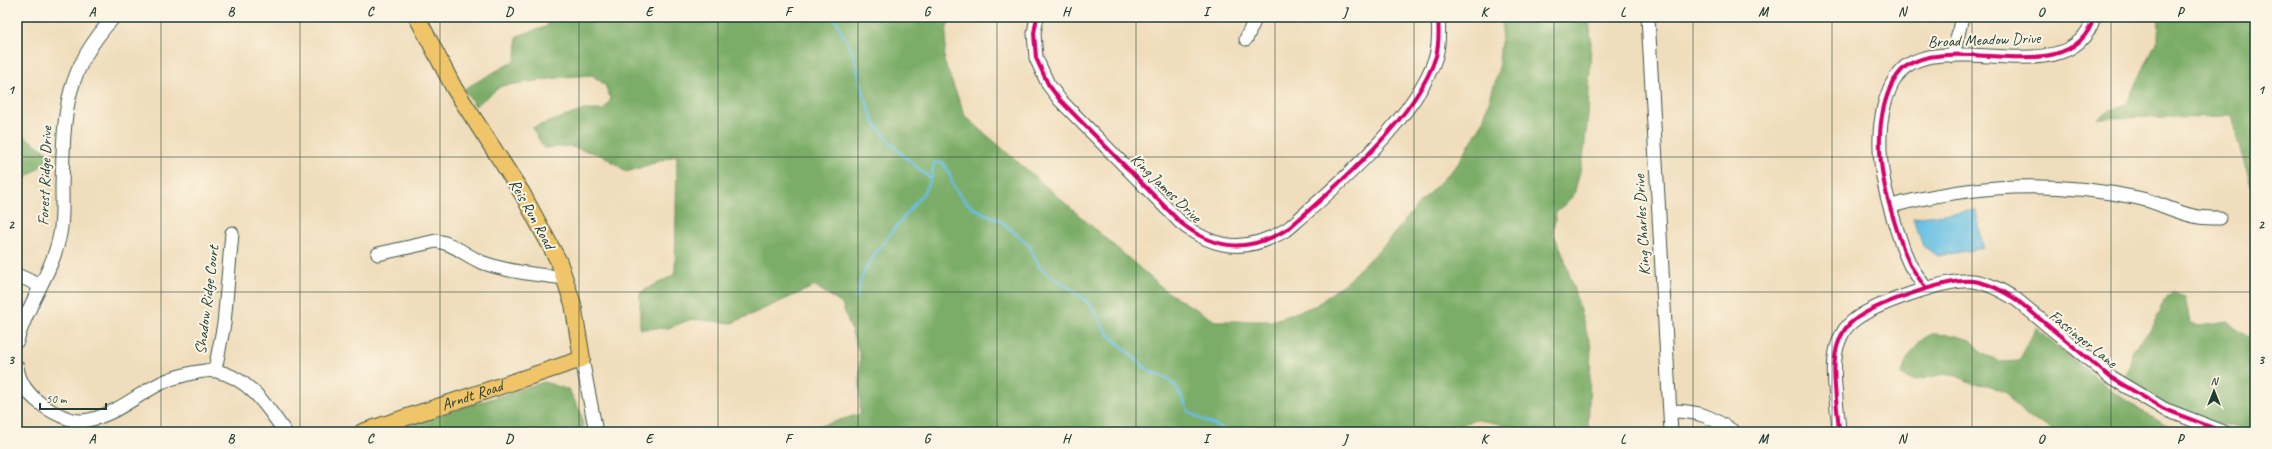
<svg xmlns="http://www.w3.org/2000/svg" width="2272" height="449" viewBox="0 0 2272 449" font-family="Caveat,sans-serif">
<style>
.forest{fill:#7cad68;stroke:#4e754e}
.water{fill:#66bfe4;stroke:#427e8c}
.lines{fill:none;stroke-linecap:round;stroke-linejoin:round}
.stream{stroke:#66bfe4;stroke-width:2.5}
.minor-casing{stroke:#3e5548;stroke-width:15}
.major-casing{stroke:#3e5548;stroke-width:18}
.minor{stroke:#fff;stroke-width:13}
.major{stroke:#f0c469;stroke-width:16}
.cycleway-casing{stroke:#fcf5e5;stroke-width:6}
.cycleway{stroke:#d6006c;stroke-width:4}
.grid{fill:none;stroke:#1f3d34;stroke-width:1;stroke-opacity:0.55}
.labels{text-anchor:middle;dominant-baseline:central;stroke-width:4;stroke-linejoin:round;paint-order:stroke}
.street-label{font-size:16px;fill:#1f3d34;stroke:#fcf5e5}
.neatline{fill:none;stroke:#1f3d34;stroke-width:1.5}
.grid-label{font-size:13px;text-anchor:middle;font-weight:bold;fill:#1f3d34}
</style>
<rect width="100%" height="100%" fill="#fcf5e5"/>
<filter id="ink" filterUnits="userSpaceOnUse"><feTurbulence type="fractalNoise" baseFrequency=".025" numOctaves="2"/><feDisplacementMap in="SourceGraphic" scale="8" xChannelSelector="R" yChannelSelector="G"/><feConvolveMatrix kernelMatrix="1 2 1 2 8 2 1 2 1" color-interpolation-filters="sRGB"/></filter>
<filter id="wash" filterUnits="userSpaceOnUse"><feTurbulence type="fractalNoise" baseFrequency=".012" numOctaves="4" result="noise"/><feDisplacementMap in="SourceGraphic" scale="16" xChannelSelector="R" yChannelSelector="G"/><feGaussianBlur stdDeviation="0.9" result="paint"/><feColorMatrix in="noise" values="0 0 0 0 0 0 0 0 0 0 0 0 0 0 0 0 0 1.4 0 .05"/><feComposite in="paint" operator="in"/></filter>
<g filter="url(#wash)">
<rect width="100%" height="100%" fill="#f0ddbb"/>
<path class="forest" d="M545 17H951L947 27 944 61 965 116 1166 291 1215 321H1272L1317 305 1347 281 1387 242 1422 200 1457 165 1482 124 1498 73 1503 17H1589L1591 40 1588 116 1583 159 1574 195 1556 213 1553 232 1563 254 1591 347 1588 432H1526L1516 427 1475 419 1444 432H800L860 414V355L842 304 815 286 732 323 692 319 668 328 640 329V293L675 274 677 155 627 172 604 156 569 146 544 148 532 128 584 110H604L611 99 605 85 592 75 565 77 501 86 475 106 464 89 516 60 517 36 548 26Z
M2159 17H2255V199L2232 116 2097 118 2127 103 2158 39Z
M17 124 22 135 53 156 20 183 17 195Z
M2174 293 2185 297 2190 322 2199 326 2227 322 2248 337 2255 336V432L2202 419 2169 407 2125 380 2132 351 2147 334 2161 311 2164 299Z
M2036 328C2078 363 2134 415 2186 432H2057L2030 418 2015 405 2007 393 1988 385 1974 384 1957 376 1944 374 1913 381 1901 375 1908 358 1921 340 1932 334 1952 335 1970 340 1983 354 2003 362 2019 361Z
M544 382 569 390 581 413 584 432H386Z"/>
<path class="water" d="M1976 210 1983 248 1938 256 1923 246 1913 218Z"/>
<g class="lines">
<path class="stream" d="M834 17 854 55 865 98 875 124 899 152 931 179 934 163H943L949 172 953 185 961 197 973 208 1001 221 1029 245 1040 268 1082 297 1093 308 1107 333 1150 372 1167 378 1177 388 1189 412 1203 420 1229 432
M856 299 862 276 877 251 924 192 931 179"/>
</g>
</g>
<g filter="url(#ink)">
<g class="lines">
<g class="minor-casing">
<path id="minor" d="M1037 17 1034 33 1036 58 1048 84 1060 100 1181 223C1217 252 1251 252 1289 228 1336 187 1417 117 1436 56 1439 44 1439 30 1438 17
M1648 17 1671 432
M1246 39 1256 17
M1953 56 1962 17
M1891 206C1975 184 2053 180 2138 198 2158 202 2178 214 2199 217 2206 218 2213 218 2220 218
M378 254 436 241C453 243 465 255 481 262 508 272 538 275 566 278
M17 275 39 285
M1926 289 1910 265 1904 251C1888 205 1872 155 1884 106 1888 91 1893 78 1905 67 1952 31 2072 93 2094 17
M17 341C27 304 53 272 60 234 63 219 62 202 62 186 64 115 63 72 114 17
M582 359 596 432
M17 367C19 382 29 395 41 404 51 412 71 422 83 421 115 417 140 391 168 380 176 377 184 375 192 373 199 372 209 369 216 371 249 378 267 406 285 432
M215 370 224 324 232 233
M1670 411C1699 411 1710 416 1734 432
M1839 432C1838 407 1829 364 1839 341 1842 333 1846 326 1853 321 1872 305 1947 278 1973 281 1989 283 2003 291 2017 300L2110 377 2164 409 2224 432"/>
</g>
<g class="major-casing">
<g id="major">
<path id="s1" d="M362 432 582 359 573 304 559 262 522 193 454 88 417 17"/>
</g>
</g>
<use href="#minor" class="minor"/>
<use href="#major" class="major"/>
<g class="cycleway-casing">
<path id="cycleway" d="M1037 17 1034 33 1036 58 1048 84 1060 100 1181 223C1217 252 1251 252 1289 228 1336 187 1417 117 1436 56 1439 44 1439 30 1438 17
M1926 289 1910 265 1904 251C1888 205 1872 155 1884 106 1888 91 1893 78 1905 67 1952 31 2072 93 2094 17
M1839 432C1838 407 1829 364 1839 341 1842 333 1846 326 1853 321 1872 305 1947 278 1973 281 1989 283 2003 291 2017 300L2110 377 2164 409 2224 432"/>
</g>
<use href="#cycleway" class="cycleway"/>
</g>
</g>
<path class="grid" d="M161 17V432M300 17V432M440 17V432M579 17V432M718 17V432M858 17V432M997 17V432M1136 17V432M1275 17V432M1414 17V432M1554 17V432M1693 17V432M1832 17V432M1972 17V432M2111 17V432M17 157H2255M17 292H2255"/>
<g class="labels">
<g class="street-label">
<text transform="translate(1984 40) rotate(-2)">Broad Meadow Drive</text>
<text transform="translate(45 176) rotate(-88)">Forest Ridge Drive</text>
<text transform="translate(1166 188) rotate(44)">King James Drive</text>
<text transform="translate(532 214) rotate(61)">Reis Run Road</text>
<text transform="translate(1642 225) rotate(-93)">King Charles Drive</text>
<text transform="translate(207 300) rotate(-83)">Shadow Ridge Court</text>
<text transform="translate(2083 339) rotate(39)">Fassinger Lane</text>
<text stroke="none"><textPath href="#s1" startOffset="116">Arndt Road</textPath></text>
</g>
</g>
<rect width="2272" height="449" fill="none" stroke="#fcf5e5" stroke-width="44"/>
<g transform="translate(2214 391)" stroke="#fcf5e5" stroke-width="3" paint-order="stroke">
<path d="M0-3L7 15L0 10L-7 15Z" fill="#1f3d34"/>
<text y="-6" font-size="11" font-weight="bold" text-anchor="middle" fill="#1f3d34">N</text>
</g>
<path d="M40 403v6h66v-6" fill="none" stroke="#1f3d34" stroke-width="2"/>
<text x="46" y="403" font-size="12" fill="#1f3d34" stroke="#fcf5e5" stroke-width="3" paint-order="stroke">50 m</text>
<rect x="22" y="22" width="2228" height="405" class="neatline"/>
<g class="grid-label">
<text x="92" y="16">A</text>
<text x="231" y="16">B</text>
<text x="370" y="16">C</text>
<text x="509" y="16">D</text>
<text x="649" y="16">E</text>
<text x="788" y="16">F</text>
<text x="927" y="16">G</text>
<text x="1066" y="16">H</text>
<text x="1206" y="16">I</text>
<text x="1345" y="16">J</text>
<text x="1484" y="16">K</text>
<text x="1623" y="16">L</text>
<text x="1763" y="16">M</text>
<text x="1902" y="16">N</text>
<text x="2041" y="16">O</text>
<text x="2180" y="16">P</text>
<text x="11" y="94">1</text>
<text x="2261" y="94">1</text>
<text x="11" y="229">2</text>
<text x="2261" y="229">2</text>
<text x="11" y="364">3</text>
<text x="2261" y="364">3</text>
<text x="92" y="443">A</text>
<text x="231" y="443">B</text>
<text x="370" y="443">C</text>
<text x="509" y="443">D</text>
<text x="649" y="443">E</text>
<text x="788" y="443">F</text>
<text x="927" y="443">G</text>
<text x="1066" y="443">H</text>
<text x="1206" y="443">I</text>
<text x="1345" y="443">J</text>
<text x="1484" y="443">K</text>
<text x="1623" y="443">L</text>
<text x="1763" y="443">M</text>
<text x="1902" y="443">N</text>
<text x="2041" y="443">O</text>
<text x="2180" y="443">P</text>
</g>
</svg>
